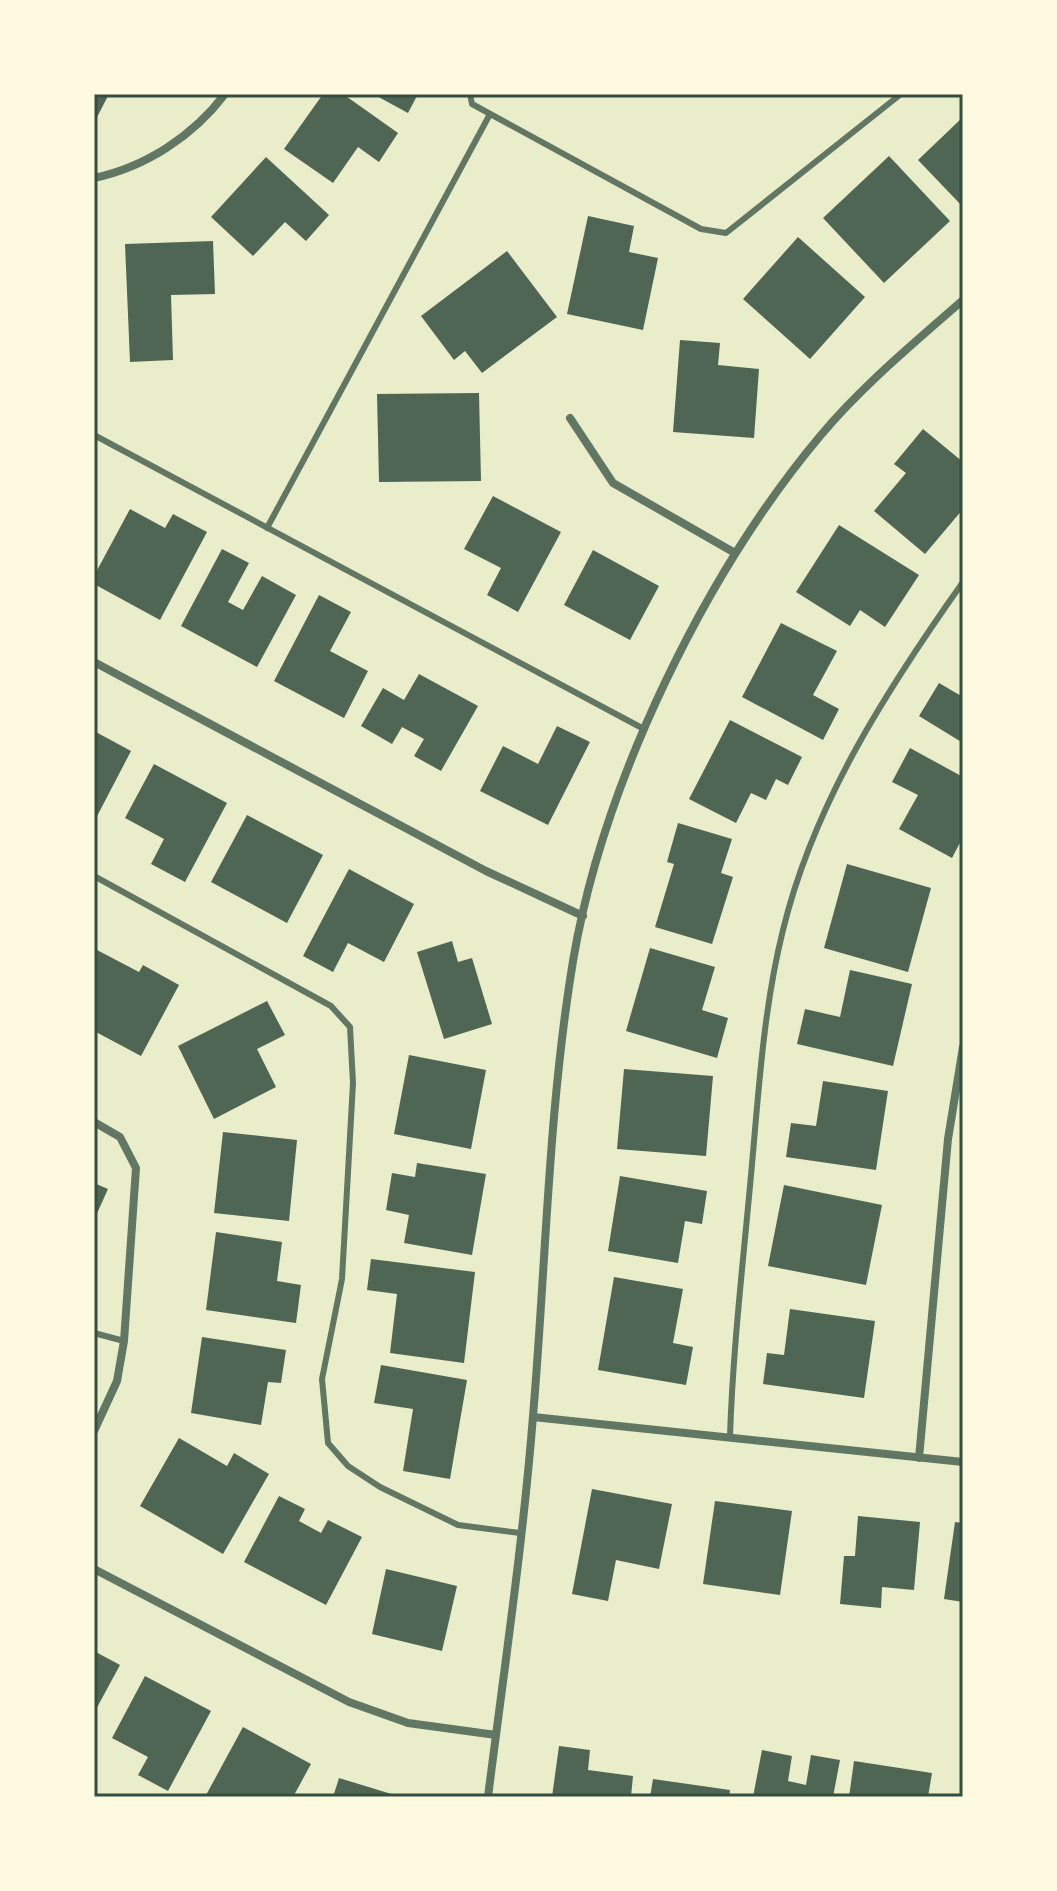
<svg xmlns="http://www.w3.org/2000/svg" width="1057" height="1891" viewBox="0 0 1057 1891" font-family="'Roboto Condensed',sans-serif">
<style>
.building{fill:#4f6655}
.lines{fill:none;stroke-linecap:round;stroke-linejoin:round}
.service{stroke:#617663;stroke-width:6}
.minor{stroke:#617663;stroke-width:8}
.neatline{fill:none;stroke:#344e41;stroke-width:3}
</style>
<rect width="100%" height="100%" fill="#e9edc9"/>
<path class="building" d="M94 94H109L94 123Z
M323 94H343L398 133 379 162 358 147 333 183 284 149Z
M373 94H418L408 113Z
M963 117V207L918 160Z
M889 156 950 221 884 283 823 218Z
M266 157 329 215 306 241 285 222 253 256 211 217Z
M588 216 634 226 629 252 658 258 643 330 567 314Z
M798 237 865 297 810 359 743 299Z
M213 241 215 294 171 295 173 360 130 362 125 244Z
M507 251 557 317 482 373 465 351 454 360 421 316Z
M680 340 720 343 718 365 759 369 754 438 673 432Z
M479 393 481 481 379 482 377 394Z
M923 429 963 462V509L925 554 874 511 906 473 894 464Z
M493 496 561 532 518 612 487 595 501 568 464 549Z
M130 509 165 528 173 514 207 532 160 620 94 584V576Z
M839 525 919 575 885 627 860 610 850 626 796 592Z
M222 549 249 563 228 602 243 610 262 576 296 595 257 667 181 626Z
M593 550 659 586 630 640 564 605Z
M319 595 351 612 330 651 368 671 344 718 274 681Z
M781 623 837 651 813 695 839 709 823 740 742 697Z
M419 674 478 706 441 771 414 756 424 739 402 727 392 744 361 726 383 688 404 700Z
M939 683 963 697V743L919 716Z
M730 720 802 757 788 785 776 779 766 800 751 793 736 823 689 799Z
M557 726 590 742 548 825 480 791 503 746 538 764Z
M94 731 131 751 94 822Z
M910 748 963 777V837L952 858 899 829 918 795 892 782Z
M154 764 227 803 185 882 151 864 164 839 125 818Z
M247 815 323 855 287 923 211 882Z
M678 823 732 839 721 873 733 877 712 944 655 927 674 864 667 862Z
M847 864 931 888 908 972 824 948Z
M349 869 414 904 384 962 348 943 333 972 303 956Z
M452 941 458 962 472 958 492 1024 444 1039 417 952Z
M650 948 715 967 702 1010 728 1018 717 1058 626 1031Z
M97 950 139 972 143 965 179 985 141 1056 94 1031V955Z
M850 970 912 984 893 1066 797 1044 805 1009 840 1017Z
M267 1001 285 1035 257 1049 276 1087 214 1119 178 1046Z
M409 1055 486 1070 471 1149 394 1134Z
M624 1069 713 1076 706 1156 617 1149Z
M823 1081 888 1091 876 1170 786 1157 791 1123 816 1126Z
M223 1132 297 1140 289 1221 214 1213Z
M417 1163 486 1174 472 1255 404 1243 409 1215 386 1210 392 1173 415 1177Z
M620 1176 707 1191 702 1224 685 1221 678 1263 608 1251Z
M94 1183 108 1189 94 1220Z
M784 1185 882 1205 866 1285 768 1266Z
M216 1232 282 1242 277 1281 301 1285 296 1323 206 1310Z
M371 1259 475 1272 464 1363 390 1353 397 1294 367 1290Z
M614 1277 683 1289 673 1343 693 1347 686 1385 598 1370Z
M790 1309 875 1321 864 1398 763 1384 767 1353 784 1355Z
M202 1337 286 1350 281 1383 268 1382 261 1425 191 1413Z
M381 1365 467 1380 450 1479 403 1471 413 1409 374 1403Z
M179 1438 227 1466 234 1453 269 1474 223 1554 140 1506Z
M592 1489 672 1504 659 1569 616 1560 608 1601 572 1594Z
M279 1496 305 1509 299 1521 321 1533 328 1520 362 1537 326 1605 244 1562Z
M715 1501 792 1511 780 1595 703 1584Z
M858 1516 920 1522 914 1590 882 1587 881 1608 840 1604 844 1556H855Z
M955 1522 963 1523V1602L944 1599Z
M386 1569 457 1586 442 1651 372 1634Z
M94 1651 120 1665 94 1713Z
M145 1676 211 1711 168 1791 138 1775 148 1757 112 1738Z
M243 1727 311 1764 293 1797H205Z
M559 1746 590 1750 588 1770 633 1776 631 1797H552Z
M762 1750 792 1756 788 1781 806 1785 811 1755 840 1760 833 1797H753Z
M854 1761 932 1773 928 1797H849Z
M339 1778 398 1796V1797H333Z
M653 1779 730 1790 729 1797H650Z"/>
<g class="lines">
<path class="service" d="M470 94 472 104 701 229 726 233 901 94
M94 435 642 728
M267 528 490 114
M94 876 331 1006 350 1027 353 1083 342 1279 322 1379 328 1443 348 1466 380 1487 458 1525 520 1533
M94 1333 124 1341
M730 1436C733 1345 744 1255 752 1164 759 1086 764 1006 783 930 814 802 888 688 963 582"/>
<path class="minor" d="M94 178C146 167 193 136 225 94
M570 418 613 483 735 553
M94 662 486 871 583 916
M94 1122 120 1137 136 1168 124 1341 117 1381 94 1431
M533 1417 963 1462
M919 1458 948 1139 963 1047
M94 1569 349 1702 408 1723 496 1735
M488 1797C504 1670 523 1543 533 1416 546 1264 548 1112 573 961 603 783 705 573 821 435 862 386 914 343 963 300"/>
</g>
<rect width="1057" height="1891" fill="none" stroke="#fefae0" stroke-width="192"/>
<rect x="96" y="96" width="865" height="1699" class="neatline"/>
</svg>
